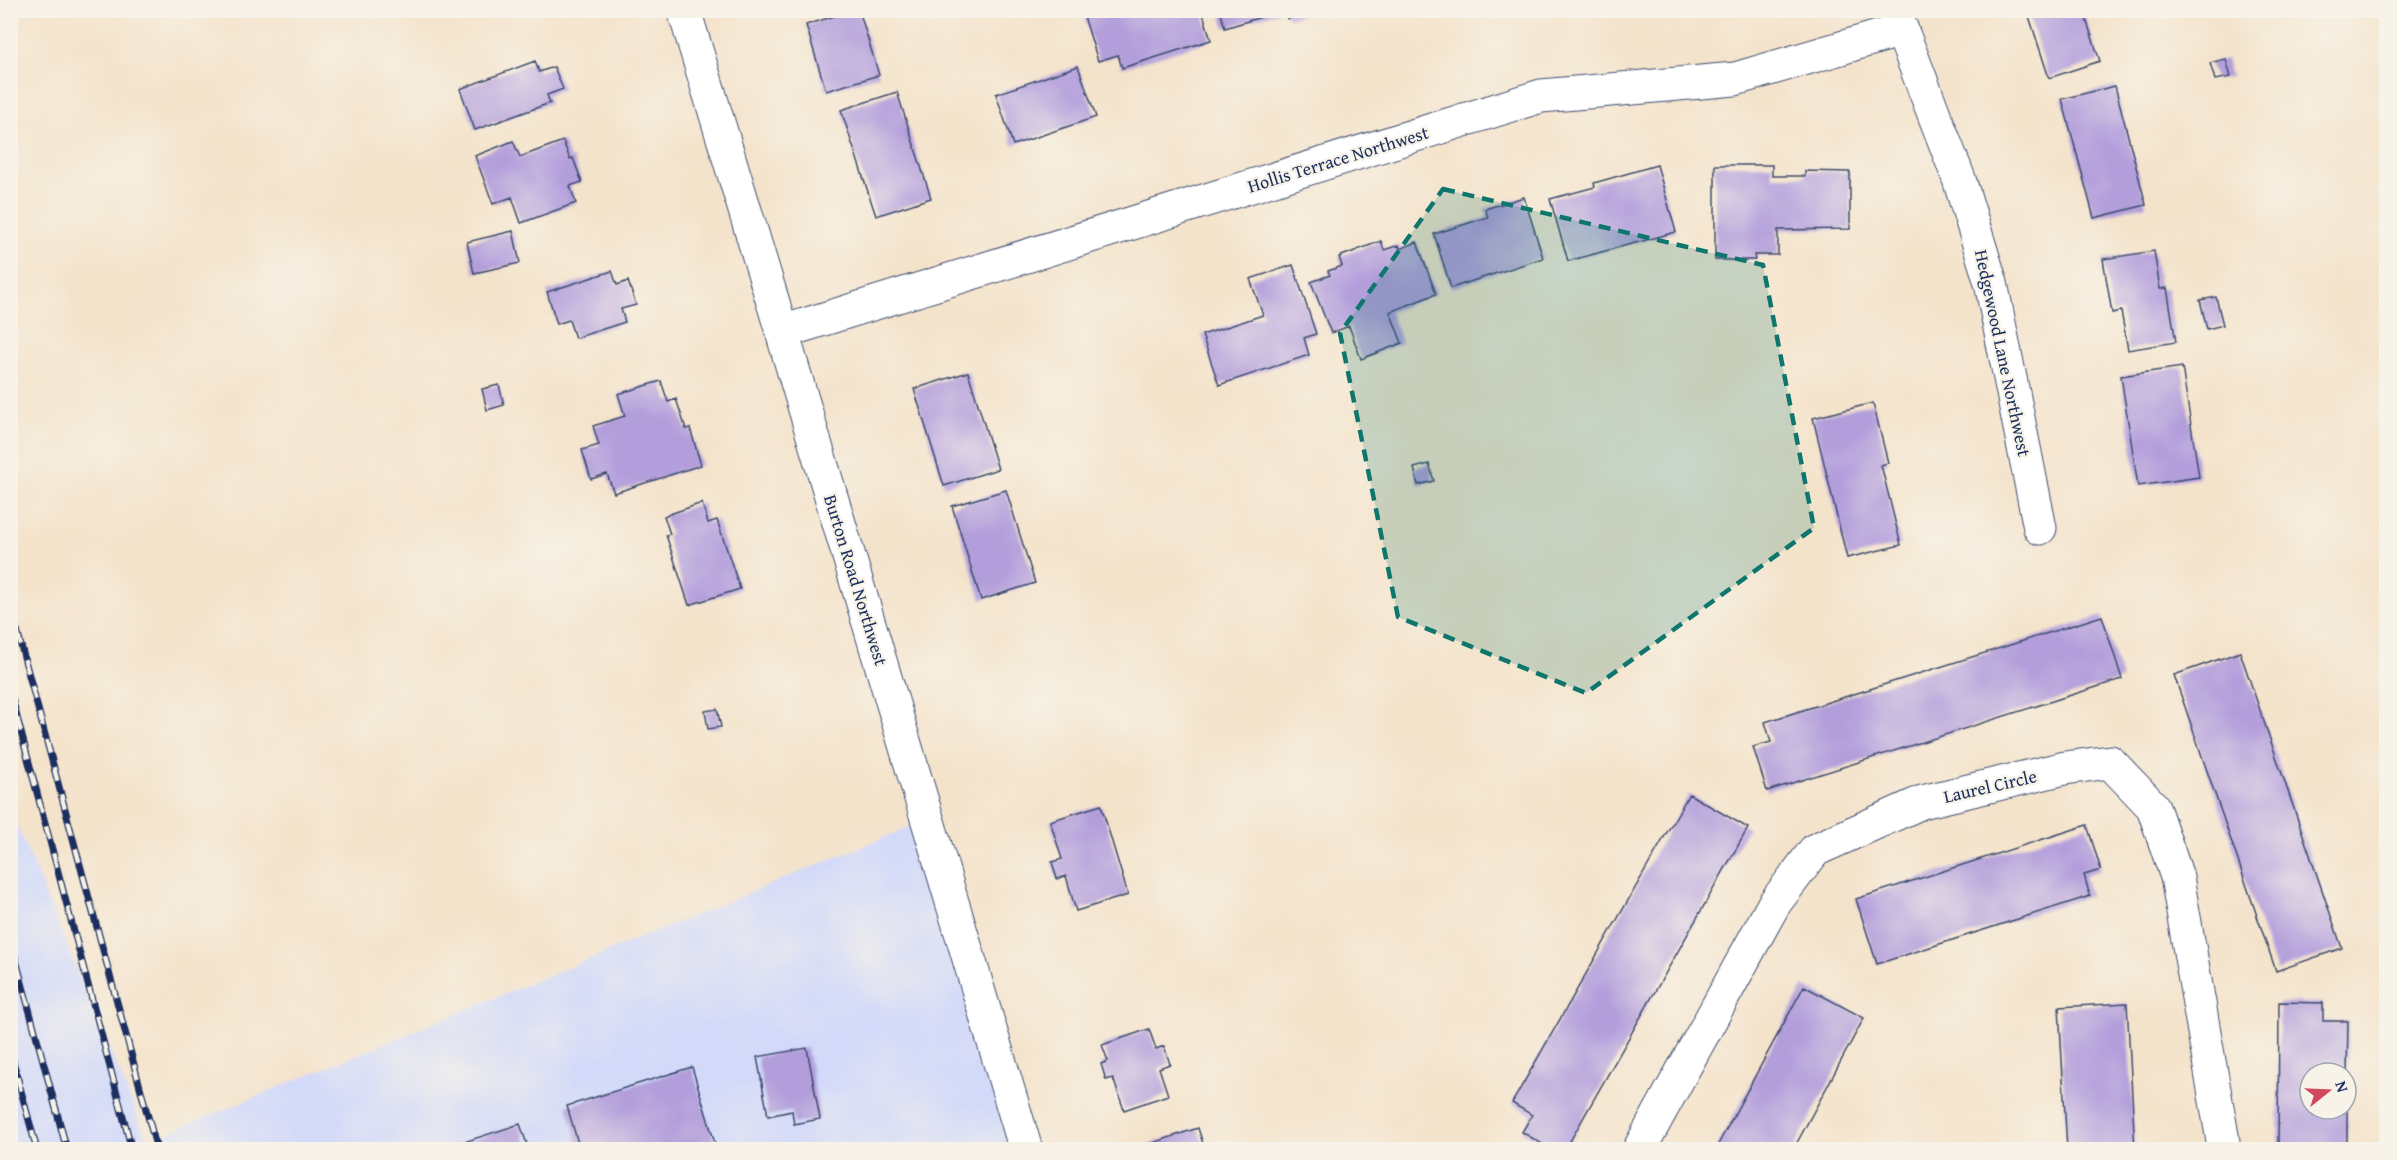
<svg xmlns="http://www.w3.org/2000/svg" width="2397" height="1160" viewBox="0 0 2397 1160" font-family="'Gentium Book Plus',serif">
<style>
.built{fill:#d2d9f9}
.building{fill:#b29edb}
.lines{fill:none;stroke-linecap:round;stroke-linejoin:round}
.minor-casing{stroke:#3c4a6e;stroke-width:35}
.minor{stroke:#fff;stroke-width:33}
.rail-casing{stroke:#1b2f5e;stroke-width:7}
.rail{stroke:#f7f3e8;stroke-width:4.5;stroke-dasharray:14;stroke-linecap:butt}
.marked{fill:#0f766e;fill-opacity:0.2;stroke:#0f766e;stroke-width:4.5;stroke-dasharray:12 8;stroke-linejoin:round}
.labels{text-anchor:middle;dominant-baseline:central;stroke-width:4.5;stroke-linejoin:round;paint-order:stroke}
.street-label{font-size:18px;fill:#1b2f5e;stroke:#f7f3e8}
</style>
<rect width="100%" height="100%" fill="#f7f3e8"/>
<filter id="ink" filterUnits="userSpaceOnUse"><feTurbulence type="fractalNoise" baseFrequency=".0167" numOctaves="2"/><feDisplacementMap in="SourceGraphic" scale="12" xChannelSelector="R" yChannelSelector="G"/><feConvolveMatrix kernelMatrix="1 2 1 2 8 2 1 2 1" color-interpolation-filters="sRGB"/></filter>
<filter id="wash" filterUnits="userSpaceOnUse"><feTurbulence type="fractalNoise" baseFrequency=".008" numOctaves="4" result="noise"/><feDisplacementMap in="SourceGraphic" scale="24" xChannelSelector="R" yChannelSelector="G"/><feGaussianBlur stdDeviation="1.35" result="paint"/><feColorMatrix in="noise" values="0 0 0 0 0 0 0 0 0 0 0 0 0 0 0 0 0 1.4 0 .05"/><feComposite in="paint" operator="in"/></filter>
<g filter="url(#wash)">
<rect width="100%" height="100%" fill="#f4e3cb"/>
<path class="built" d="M10 809 148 1141 914 825 1020 1149H11Z"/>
<g id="blocks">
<path class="building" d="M854 10H859L879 75 826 91 806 25Z
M1082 10H1202L1211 40 1122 68 1118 55 1098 61Z
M1220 10H1280L1281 11 1225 28Z
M1285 10H1312V11L1288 19Z
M2027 10H2083L2100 61 2049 78Z
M2226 59 2231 77 2215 80 2210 63Z
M535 61 539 72 554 67 563 89 547 95 550 103 475 130 460 89Z
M1078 66 1096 117 1013 145 996 94Z
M2115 86 2146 205 2094 218 2062 99Z
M897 92 931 198 876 216 841 110Z
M513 141 520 157 563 141 570 159 573 158 582 182 570 186 576 203 521 223 512 197 493 204 475 156Z
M1657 165 1676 232 1568 261 1550 199 1595 187 1594 183Z
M1715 165H1772V176H1805V171L1850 172V229L1778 230V255H1754L1755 260H1715Z
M1524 197 1543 258 1451 288 1434 234 1488 217 1485 209Z
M513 231 520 263 474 273 467 242Z
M1381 241 1384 250 1399 245 1400 249 1417 242 1436 294 1390 312 1402 343 1361 359 1349 326 1331 333 1311 282 1330 275 1328 271 1342 266 1339 257Z
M2154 251 2160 289 2167 288 2176 342 2128 350 2121 311 2112 313 2103 259Z
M1293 265 1316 334 1304 338 1309 355 1219 385 1202 335 1263 315 1250 279Z
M612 271 617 285 628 281 636 305 621 309 625 322 575 338 569 320 557 324 547 292Z
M2216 297 2223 325 2207 329 2200 300Z
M2182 367 2199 477 2138 486 2121 376Z
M968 372 998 469 944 486 914 389Z
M661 381 668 402 676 399 686 429 690 428 701 465 614 493 607 474 591 479 582 450 599 445 593 426 625 416 618 394Z
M499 385 504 405 487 410 482 389Z
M1873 403 1888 463 1881 465 1901 545 1847 558 1813 418Z
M1429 464 1434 481 1418 485 1414 468Z
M1006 490 1035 583 981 600 952 506Z
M702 503 708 523 717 520 740 589 689 605 666 535 670 534 664 516Z
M2102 616 2122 679 1767 791 1753 747 1771 742 1765 722Z
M2240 652 2342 948 2276 971 2174 675Z
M717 709 721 727 708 729 705 711Z
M1689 794 1748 828 1565 1150H1552L1522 1132 1532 1115 1512 1103Z
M1101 805 1128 895 1076 911 1066 876 1057 879 1052 862 1062 859 1050 821Z
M2087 825 2101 870 2084 875 2090 896 1877 964 1856 899Z
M1804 986 1864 1018 1793 1150H1715Z
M2279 1002 2323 1003V1021H2348L2347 1073H2310V1109H2347V1150H2278Z
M2127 1003 2135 1150H2067L2059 1007Z
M1149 1029 1156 1049 1164 1046 1170 1064 1159 1068 1168 1095 1124 1110 1113 1078 1106 1080 1101 1064 1108 1061 1102 1045Z
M807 1048 820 1119 794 1124 792 1111 768 1116 757 1057Z
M692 1067 717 1150H580L567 1106Z
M520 1124 529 1150H442V1149Z
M1198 1128 1205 1150H1142L1141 1147Z"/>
</g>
</g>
<g filter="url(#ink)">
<use href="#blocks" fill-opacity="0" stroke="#3c4a6e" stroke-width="1.5"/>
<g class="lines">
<g class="minor-casing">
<path id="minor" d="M684 10 782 332 1026 1150
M1894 10 1959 179 1991 283 2040 528
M782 332 1541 96 1735 79 1902 30
M1639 1150 1774 904 1815 850 1922 802 2065 768 2110 762 2153 807 2177 877 2223 1141 2222 1150"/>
</g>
<use href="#minor" class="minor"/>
<g class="rail-casing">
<path id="rail" d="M10 605 157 1150
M10 691 132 1150
M10 938 67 1150
M10 1050 37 1150"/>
</g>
<use href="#rail" class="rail"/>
</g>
</g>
<path class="marked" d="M1443 189 1763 265 1814 528 1586 693 1398 617 1340 333Z"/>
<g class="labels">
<g class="street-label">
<text transform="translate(1338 159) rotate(-17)">Hollis Terrace Northwest</text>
<text transform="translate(2003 353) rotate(78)">Hedgewood Lane Northwest</text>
<text transform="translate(856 580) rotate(73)">Burton Road Northwest</text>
<text transform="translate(1990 786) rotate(-13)">Laurel Circle</text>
</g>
</g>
<rect width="2397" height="1160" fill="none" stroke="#f7f3e8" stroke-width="36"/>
<g transform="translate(2328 1091) rotate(72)"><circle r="28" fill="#f7f3e8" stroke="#9fa5b1" stroke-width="1.5"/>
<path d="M0-4.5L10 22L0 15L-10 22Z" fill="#d1495b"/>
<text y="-9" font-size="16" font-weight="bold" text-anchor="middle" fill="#1b2f5e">N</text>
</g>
</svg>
